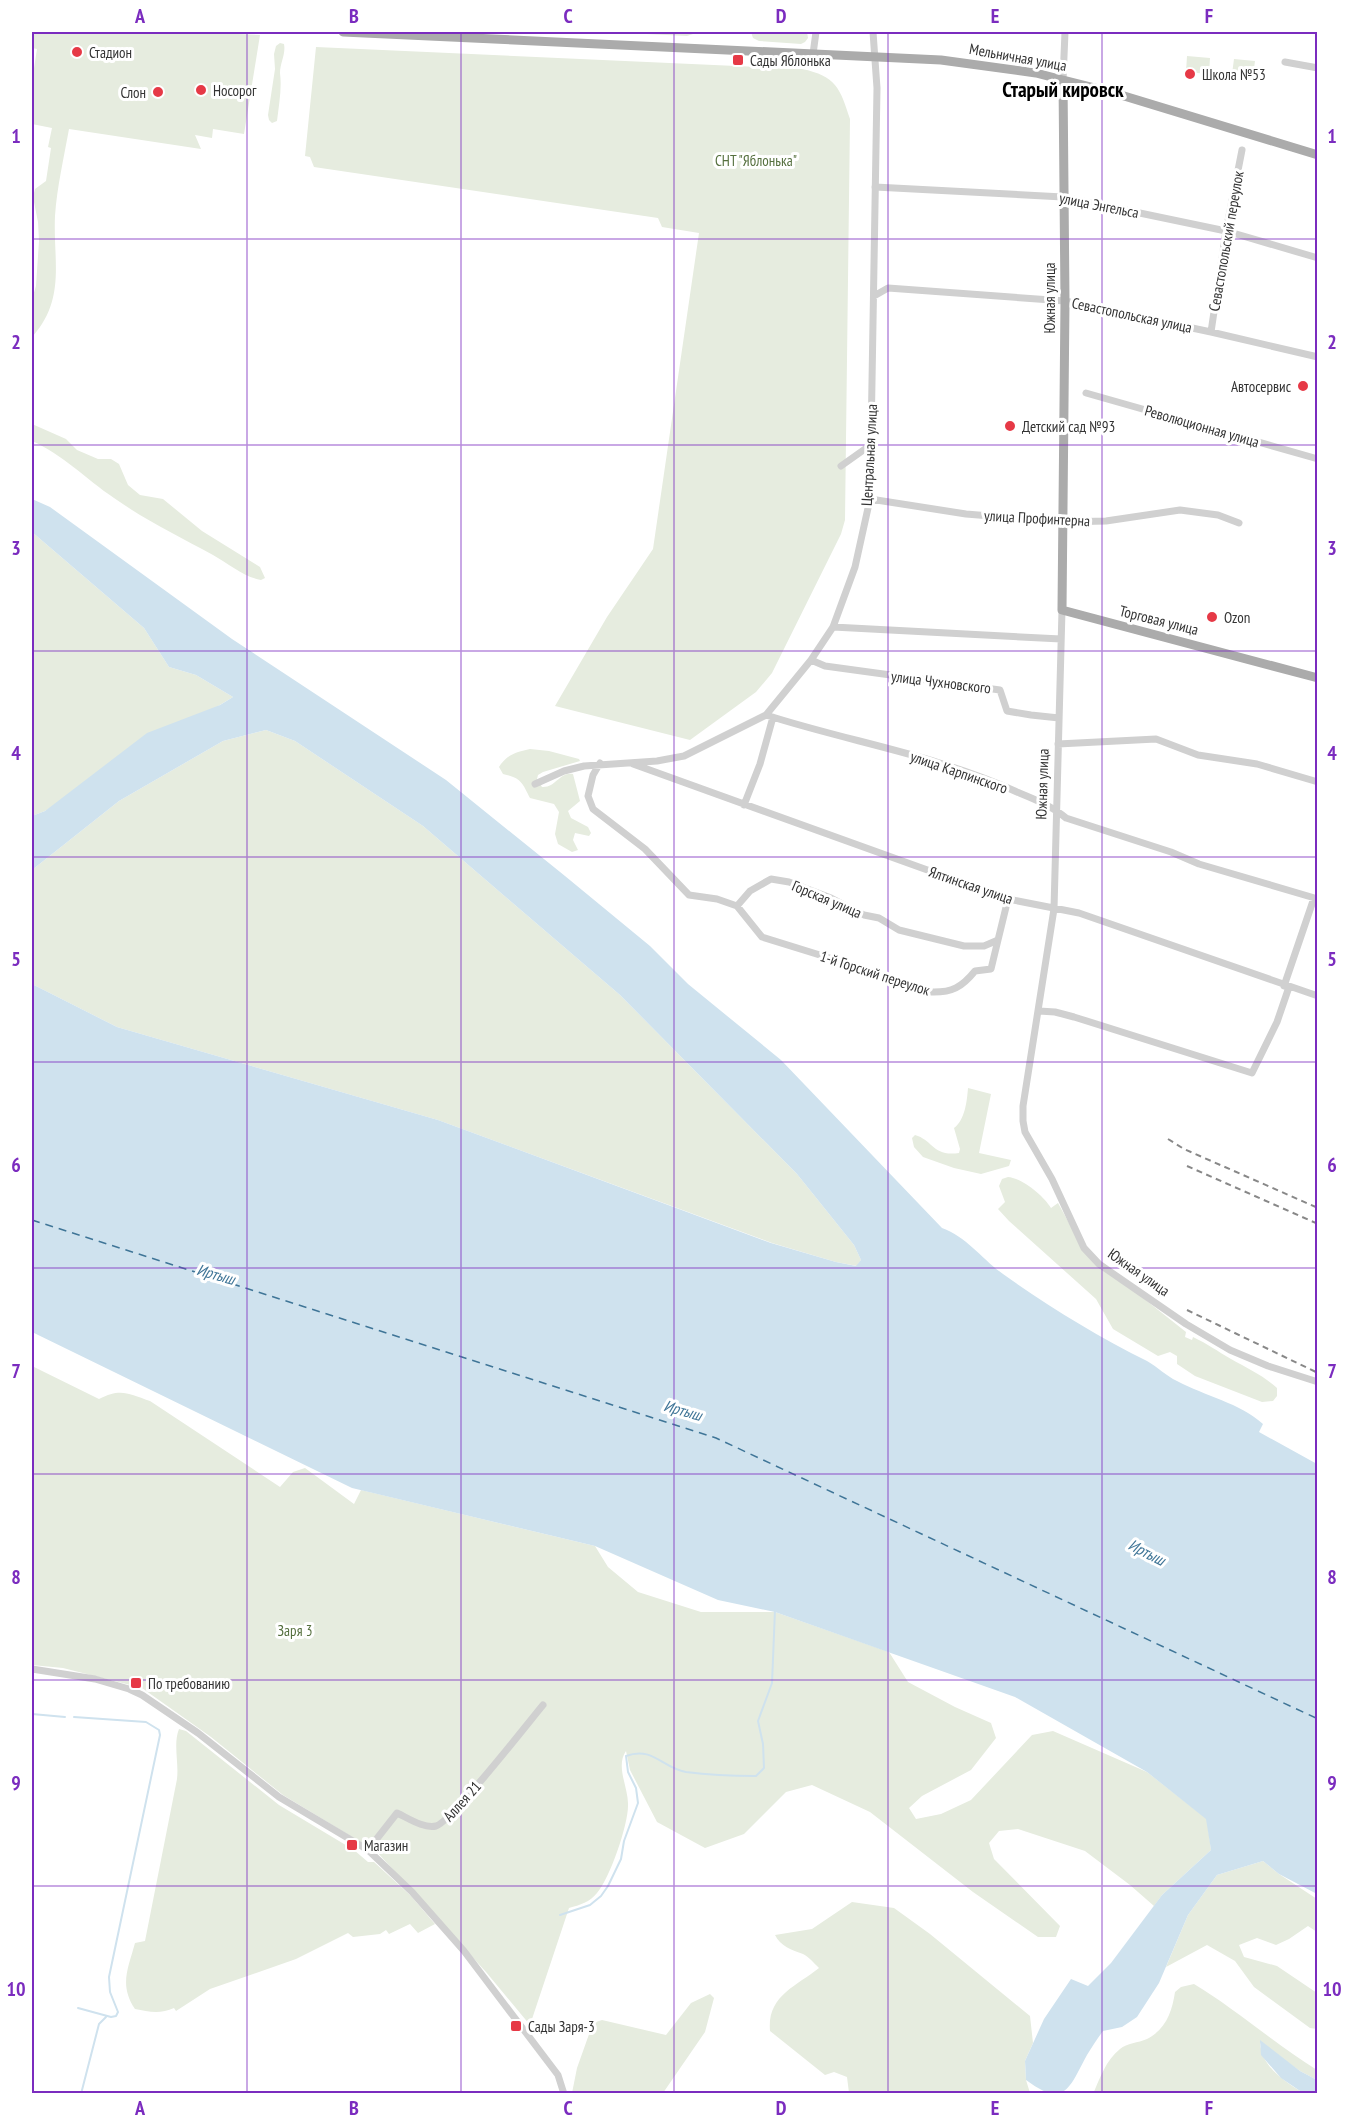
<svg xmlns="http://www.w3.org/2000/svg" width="1349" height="2125" viewBox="0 0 1349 2125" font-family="'PT Sans Narrow',sans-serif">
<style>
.green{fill:#e6ecdf}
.water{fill:#cfe2ee}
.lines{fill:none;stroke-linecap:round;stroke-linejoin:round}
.stream{stroke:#cfe2ee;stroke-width:2}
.ferry{stroke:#3f7597;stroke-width:1.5;stroke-dasharray:8 6;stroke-linecap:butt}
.minor{stroke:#d0d0d0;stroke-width:7}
.major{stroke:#ababab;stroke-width:9}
.rail{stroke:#888;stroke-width:2;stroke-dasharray:6 4.5;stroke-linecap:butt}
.grid{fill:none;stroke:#7b2cbf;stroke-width:1.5;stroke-opacity:0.55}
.poi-dot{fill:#e63946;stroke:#fff;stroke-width:2}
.labels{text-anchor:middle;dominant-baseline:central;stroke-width:6;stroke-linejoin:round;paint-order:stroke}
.poi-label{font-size:15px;fill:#333;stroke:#fff;text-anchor:start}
.street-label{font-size:15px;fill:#333;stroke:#fff}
.park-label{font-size:15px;fill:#56703f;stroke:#fff}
.water-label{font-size:16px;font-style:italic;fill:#3f7597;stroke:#fff}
.district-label{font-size:21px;font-weight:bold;fill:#000;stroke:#fff}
.neatline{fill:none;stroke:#7b2cbf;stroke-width:2}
.grid-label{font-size:20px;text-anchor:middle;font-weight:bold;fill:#7b2cbf}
</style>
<rect width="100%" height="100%" fill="#fff"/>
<path class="green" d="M32 32H190L260 35 244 134 213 129 212 138 195 135 201 149 69 129C64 157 57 187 55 216 53 261 66 298 33 336L32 299 36 286 39 241 38 222 33 197 35 189 46 181 51 148 48 147 52 128 32 124V81L37 49 32 48Z
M605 32H695L693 34 687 36Z
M751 32H807L808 38 805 42 801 44 759 41 753 38Z
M280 43 284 44C286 54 280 63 280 73 282 89 279 104 277 121L272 123 269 120 268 115 275 69 274 54 276 46Z
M316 47 802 69C836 76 840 88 850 119L845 520 841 534 772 673 756 692 690 740 555 706 607 617 653 549 699 233 662 227 658 218 314 167 310 157 305 156Z
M1187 56 1210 58 1209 74 1186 72Z
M1234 59 1255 61 1253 76 1232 74Z
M32 424 66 439 77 450 98 459H111L119 464 128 485 140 495 163 499 202 531 260 567 265 578 261 580C244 577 229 564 213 555 180 537 145 520 114 498 86 479 62 454 32 441Z
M32 532 144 628 169 667 196 675 233 697 45 811 32 816Z
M266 730 295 741 423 826 620 995 797 1174 854 1245 861 1260 857 1266 836 1262 772 1243 438 1120 117 1027 32 984V870L119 801 223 741Z
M530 749 549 751 579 759 580 761 543 772 538 775 537 779 542 787C556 788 559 772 573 774L580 801 568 811 571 818 588 827 591 833 589 836 575 833 573 840 578 850 572 852 558 844 555 834 559 812 554 804 530 798C522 782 521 778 503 774L499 767C507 754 517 752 530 749Z
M968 1088 991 1094 979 1153 1011 1160 1009 1166 981 1174 954 1168 923 1157 914 1147 912 1138 915 1135C933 1140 933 1157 959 1153L960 1149 954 1128C965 1120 967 1101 968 1088Z
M1008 1177C1022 1178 1044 1196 1051 1208L1058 1203 1085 1252 1186 1332 1185 1337 1192 1340 1193 1337C1208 1344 1217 1351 1231 1359 1247 1368 1264 1376 1277 1388V1396L1273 1401 1262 1402 1195 1376 1177 1364V1356L1170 1352 1158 1356 1113 1329 1096 1299 1009 1221 998 1209 1005 1202 999 1186 1002 1179Z
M32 1366 99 1399C120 1388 128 1393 150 1401L280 1487 293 1472 305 1468 354 1504 361 1490 595 1546 608 1567 638 1592 701 1612H775L889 1652 908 1682 955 1707 991 1723 996 1738 971 1770 922 1796 909 1808 916 1819 941 1814 971 1800 1032 1735 1053 1731 1147 1772 1207 1819 1211 1850 1162 1895 1154 1906 1130 1885 1085 1851 1018 1829 999 1831 989 1843 994 1859 1060 1926 1056 1937H1038L973 1892 870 1812 812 1785 786 1792 744 1834 705 1848 657 1822 630 1770 626 1751C615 1767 629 1788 628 1806 628 1825 610 1878 597 1893 590 1902 580 1905 569 1908L530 2025 486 1972 377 1852 283 1795 211 1737 142 1688 63 1668 32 1665Z
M179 1729 186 1731 279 1805 354 1850 368 1862H374L411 1896 435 1924 418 1933 410 1924 389 1934 386 1930 380 1934 353 1937 348 1933 296 1959 210 1989 176 2011 174 2008C161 2014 149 2012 135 2009 119 1985 128 1969 135 1943L145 1941 177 1779C179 1762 173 1744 179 1729Z
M1263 1861 1279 1874 1317 1899V1932L1308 1926 1289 1939 1276 1945 1257 1938 1239 1945 1244 1957 1277 1966 1317 1993V2029L1310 2028 1254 1987 1235 1961 1207 1945 1166 1967 1188 1915 1217 1875Z
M852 1902 894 1908 930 1934 1030 2016 1033 2043 1025 2061 1026 2080 1030 2093H849L847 2077 834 2072 825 2075 770 2031C767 1996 795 1987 819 1968 814 1963 809 1957 803 1954 792 1950 780 1946 775 1935L812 1929Z
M1194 1984C1237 2010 1275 2044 1317 2070V2080L1300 2071 1260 2043C1262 2067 1284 2081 1303 2093L1093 2094C1100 2078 1106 2060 1120 2049 1127 2043 1138 2043 1147 2039 1166 2029 1172 2012 1175 1992L1181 1987Z
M710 1994 714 1998 705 2032 663 2093H572L577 2068 593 2023 602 2020 666 2035 691 2003Z"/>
<path class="water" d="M32 499 50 507 232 639 446 780 565 876 650 946 688 984 781 1060 942 1228C967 1237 982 1259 1003 1274 1049 1307 1097 1336 1147 1361 1158 1367 1166 1376 1177 1381 1205 1396 1240 1403 1263 1424L1259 1432 1317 1464V1894L1279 1874 1263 1861 1217 1875 1188 1915 1159 1983 1137 2017 1122 2027 1103 2031C1097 2039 1092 2047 1087 2055 1069 2088 1065 2109 1026 2080L1025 2061 1044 2019 1071 1979 1088 1986 1111 1963 1162 1895 1211 1850 1206 1819 1147 1772 1015 1697 775 1612 718 1600 595 1546 352 1488 32 1332V984L117 1027 438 1120 771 1243 836 1262 856 1266 861 1260 854 1245 797 1174 620 995 423 826 295 741 266 730 223 741 119 801 32 870V816L45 811 147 733 220 705 233 697 196 675 169 667 144 628 32 532Z
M1260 2040 1300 2071 1317 2080V2093H1303L1281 2078 1261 2055Z"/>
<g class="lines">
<path class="stream" d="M32 1714 65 1717
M74 1717 146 1722 159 1730 160 1735 109 1977 110 1992 118 2012 116 2016 111 2017 78 2008
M560 1915 590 1905 601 1896 608 1886 621 1859 624 1841 638 1803 636 1788 628 1772 626 1756C653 1746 662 1768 686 1772 709 1775 732 1776 756 1776L764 1768 763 1744 758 1721 772 1683 775 1610
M81 2094 99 2024 106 2017"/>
<path class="ferry" d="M32 1220 716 1438 1318 1719"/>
<path class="minor" d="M813 54 816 32
M1285 62 1318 68
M1063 80 1065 32
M875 187 1063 197 1226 231 1318 258
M874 296 888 288 1065 301 1211 332 1318 357
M1211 332 1226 231 1242 150
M1086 393 1318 459
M841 466 872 444
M870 499 966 514 1062 522 1106 521 1180 510 1218 515 1239 523
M1062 610 1054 909 1023 1106V1121L1025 1132 1052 1179 1084 1248 1099 1264 1186 1324 1230 1350 1268 1366 1318 1382
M833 627 1061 639
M811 660 825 666 1000 690 1007 711 1031 715 1059 718
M766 715C850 742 937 755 1017 792 1034 799 1052 806 1066 818L1171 852 1199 864 1318 899
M1058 744 1156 739 1198 755 1257 764 1318 782
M600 763 593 775 588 796 593 809 645 849 689 895 717 899 737 906 750 891 771 879 789 882 831 898 864 915 879 918 899 930 964 946H984L998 940 1008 899
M633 764 1008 899 1079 913 1318 996
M535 784 564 771 584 766 657 761 684 756 766 715 811 660 833 627 855 567 870 499 877 88 873 32
M744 805 760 764 773 717
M737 906 762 937 865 969 930 992C952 993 962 987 975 971L991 969 998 940
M1284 986 1314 898
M1039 1011 1055 1012 1074 1017 1252 1073 1277 1022 1289 987
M32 1669 95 1679 129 1689 142 1695 198 1733 279 1797 368 1850 412 1892 464 1951 558 2075 564 2094
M368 1850 397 1813C408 1818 424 1829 436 1826 450 1823 528 1723 543 1705"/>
<path class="major" d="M343 32 941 60 1036 73 1063 80 1111 92 1318 155
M1063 80 1065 301 1062 610 1318 678"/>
<path class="rail" d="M1168 1139 1184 1149 1318 1208
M1187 1166 1318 1224
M1187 1310 1318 1373"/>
</g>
<path class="grid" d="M247 32V2094M461 32V2094M674 32V2094M888 32V2094M1102 32V2094M32 239H1318M32 445H1318M32 651H1318M32 857H1318M32 1062H1318M32 1268H1318M32 1474H1318M32 1680H1318M32 1886H1318"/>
<g class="poi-dot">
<circle cx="77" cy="52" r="6"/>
<rect x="732" y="54" width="12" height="12" rx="3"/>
<circle cx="1190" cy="74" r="6"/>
<circle cx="201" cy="90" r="6"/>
<circle cx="158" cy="92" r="6"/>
<circle cx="1303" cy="386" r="6"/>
<circle cx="1010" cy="426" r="6"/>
<circle cx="1212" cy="617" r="6"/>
<rect x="130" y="1677" width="12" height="12" rx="3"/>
<rect x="346" y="1839" width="12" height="12" rx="3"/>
<rect x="510" y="2020" width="12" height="12" rx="3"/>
</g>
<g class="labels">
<g class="poi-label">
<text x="89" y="52">Стадион</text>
<text x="750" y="60">Сады Яблонька</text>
<text x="1202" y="74">Школа №53</text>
<text x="213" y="90">Носорог</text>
<text x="146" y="92" text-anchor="end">Слон</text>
<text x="1291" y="386" text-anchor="end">Автосервис</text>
<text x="1022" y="426">Детский сад №93</text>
<text x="1224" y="617">Ozon</text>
<text x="148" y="1683">По требованию</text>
<text x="364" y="1845">Магазин</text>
<text x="528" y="2026">Сады Заря-3</text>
</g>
<g class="street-label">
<text transform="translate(1018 57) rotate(10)">Мельничная улица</text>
<text transform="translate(1099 205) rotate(11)">улица Энгельса</text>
<text transform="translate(1226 241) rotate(-80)">Севастопольский переулок</text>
<text transform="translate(1049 298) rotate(-90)">Южная улица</text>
<text transform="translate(1132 315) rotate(12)">Севастопольская улица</text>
<text transform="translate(1202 426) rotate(16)">Революционная улица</text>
<text transform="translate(869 455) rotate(-87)">Центральная улица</text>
<text transform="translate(1037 518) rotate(3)">улица Профинтерна</text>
<text transform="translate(1159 620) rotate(14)">Торговая улица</text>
<text transform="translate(941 682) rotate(7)">улица Чухновского</text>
<text transform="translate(959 772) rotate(19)">улица Карпинского</text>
<text transform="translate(1042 784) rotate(-88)">Южная улица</text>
<text transform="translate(971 885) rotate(19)">Ялтинская улица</text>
<text transform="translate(827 899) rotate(23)">Горская улица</text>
<text transform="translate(875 973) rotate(18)">1-й Горский переулок</text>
<text transform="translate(1139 1272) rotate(35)">Южная улица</text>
<text transform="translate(462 1801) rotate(-48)">Аллея 21</text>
</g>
<g class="park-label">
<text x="756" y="160">СНТ "Яблонька"</text>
<text x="295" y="1630">Заря 3</text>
</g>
<g class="water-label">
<text transform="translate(216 1274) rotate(16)">Иртыш</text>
<text transform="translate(683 1410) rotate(16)">Иртыш</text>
<text transform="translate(1147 1552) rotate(27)">Иртыш</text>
</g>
<g class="district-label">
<text x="1063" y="89">Старый кировск</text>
</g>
</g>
<rect width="1349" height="2125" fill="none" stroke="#ffffff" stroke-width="66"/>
<rect x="33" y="33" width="1283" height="2059" class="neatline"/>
<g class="grid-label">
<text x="140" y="23">A</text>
<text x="354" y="23">B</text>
<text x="568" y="23">C</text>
<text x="781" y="23">D</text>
<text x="995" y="23">E</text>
<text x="1209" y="23">F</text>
<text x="16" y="143">1</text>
<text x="1332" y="143">1</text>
<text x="16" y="349">2</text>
<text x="1332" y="349">2</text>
<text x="16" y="555">3</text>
<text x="1332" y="555">3</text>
<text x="16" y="760">4</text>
<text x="1332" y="760">4</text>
<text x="16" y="966">5</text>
<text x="1332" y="966">5</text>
<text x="16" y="1172">6</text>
<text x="1332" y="1172">6</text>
<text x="16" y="1378">7</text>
<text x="1332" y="1378">7</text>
<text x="16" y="1584">8</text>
<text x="1332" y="1584">8</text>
<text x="16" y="1790">9</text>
<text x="1332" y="1790">9</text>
<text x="16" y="1996">10</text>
<text x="1332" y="1996">10</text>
<text x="140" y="2115">A</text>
<text x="354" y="2115">B</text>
<text x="568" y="2115">C</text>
<text x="781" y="2115">D</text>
<text x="995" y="2115">E</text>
<text x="1209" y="2115">F</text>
</g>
</svg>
